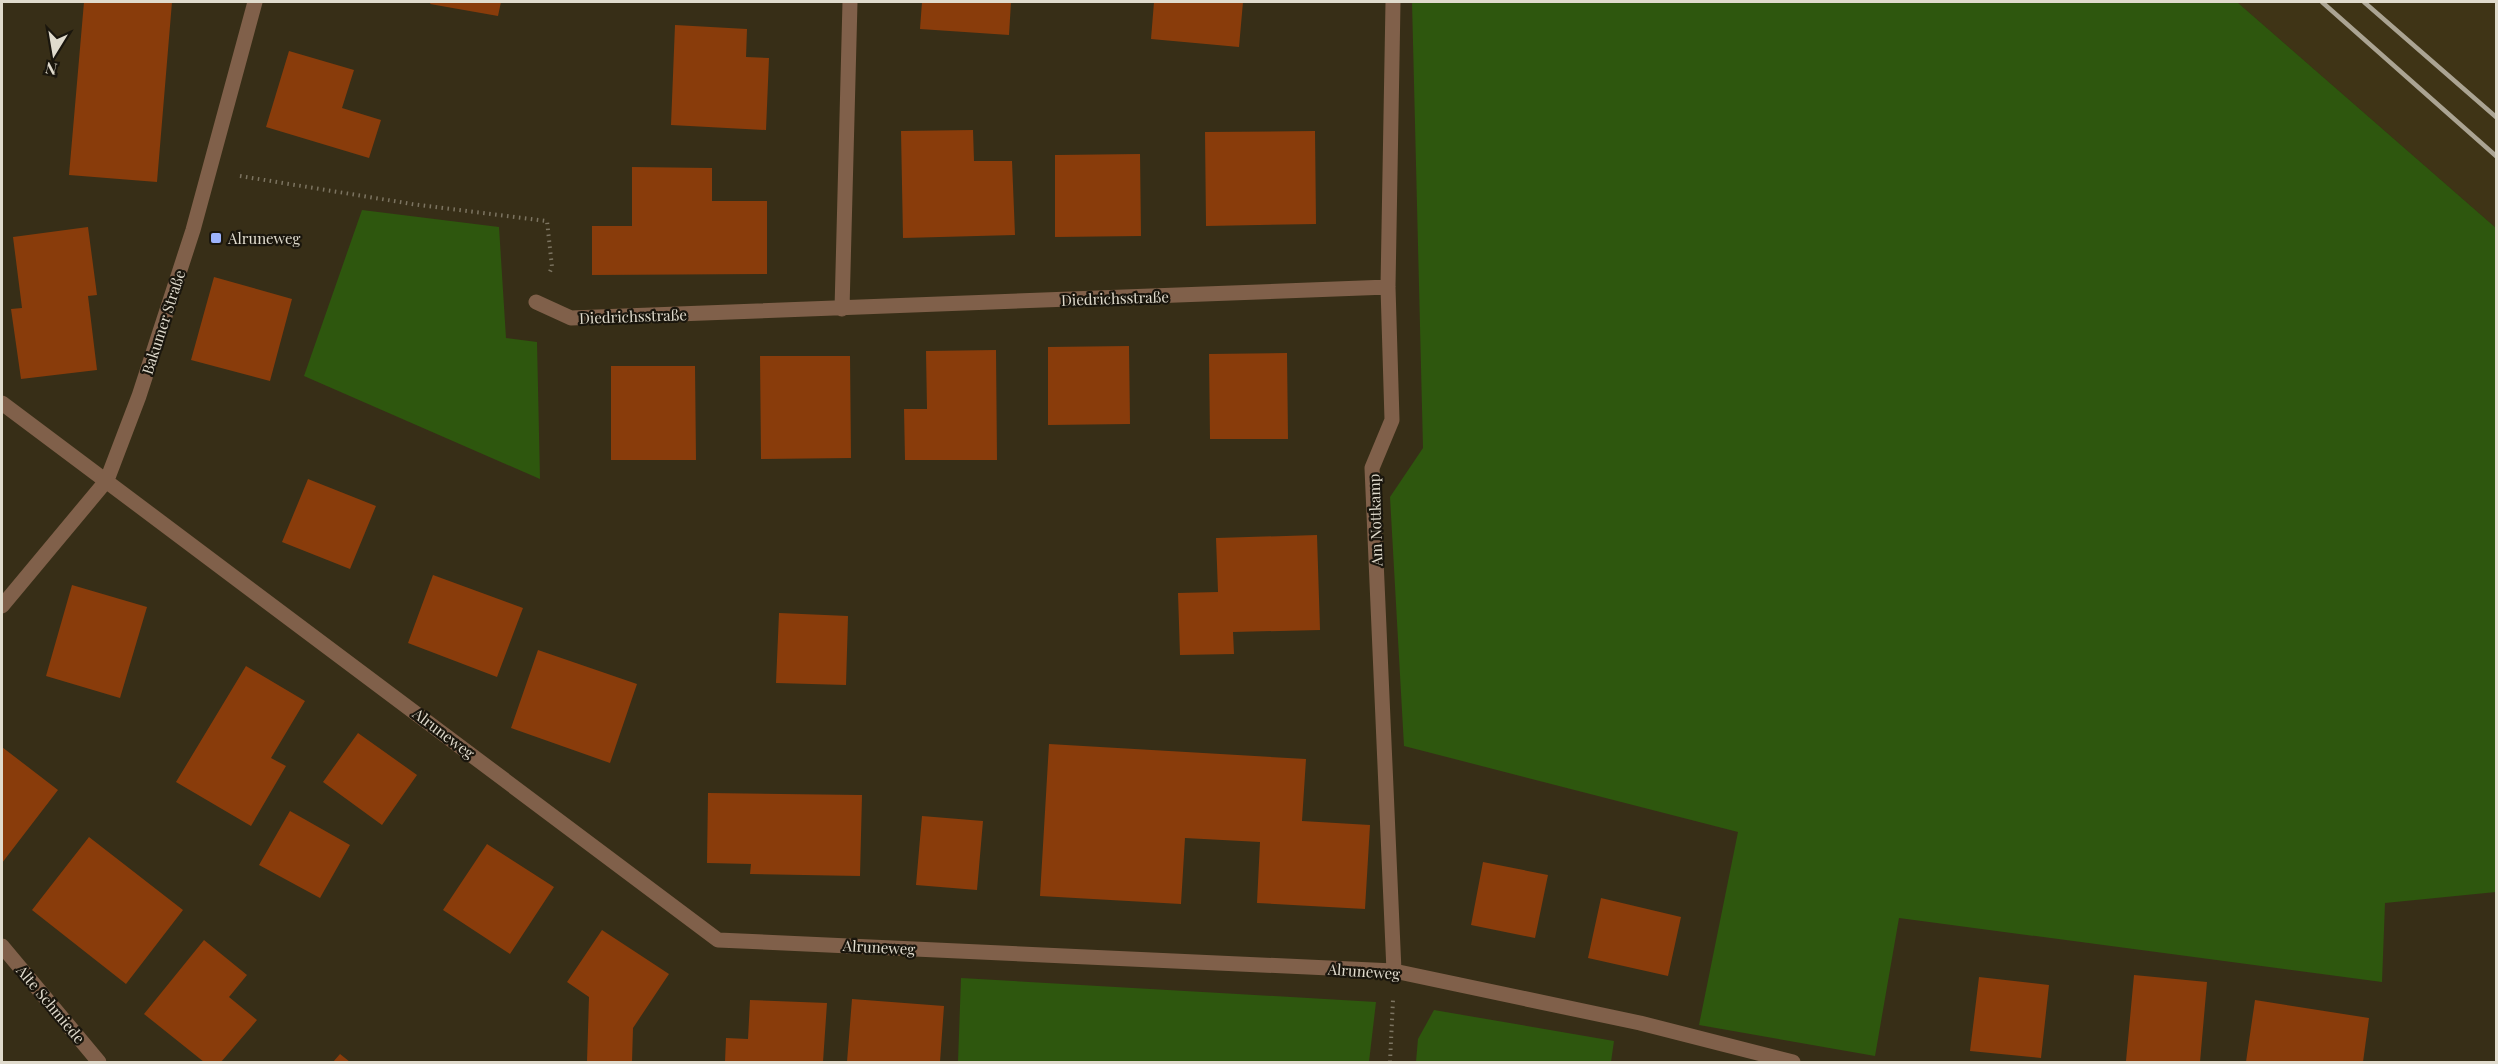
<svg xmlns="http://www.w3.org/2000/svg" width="2498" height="1064" viewBox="0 0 2498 1064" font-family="'Playfair Display',serif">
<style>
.built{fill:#3f3416}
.green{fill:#2e570e}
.building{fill:#893c0b}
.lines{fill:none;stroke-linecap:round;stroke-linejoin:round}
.path{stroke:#7c7461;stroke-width:4;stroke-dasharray:1.5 4.5;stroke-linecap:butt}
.street{stroke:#80604a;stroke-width:15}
.rail{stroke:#aba493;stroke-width:4.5}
.poi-dot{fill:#9db4fd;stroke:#1a160d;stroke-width:2}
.labels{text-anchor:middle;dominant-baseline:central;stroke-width:4.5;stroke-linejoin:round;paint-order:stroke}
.poi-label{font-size:15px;fill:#e0dbcd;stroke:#1a160d;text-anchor:start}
.street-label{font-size:15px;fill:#e0dbcd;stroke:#1a160d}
</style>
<rect width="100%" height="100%" fill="#372e17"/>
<path class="built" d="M2237 2H2496V228Z"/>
<path class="green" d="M1412 2H2237L2496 228V892L2385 903 2382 982 1899 918 1875 1056 1699 1025 1738 832 1404 746 1390 497 1423 448Z
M362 210 499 227 506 338 537 342 540 479 304 376Z
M961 978 1376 1002 1369 1062H958Z
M1434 1010 1614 1041 1611 1062H1416L1418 1039Z"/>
<path class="building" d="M84 2H172L157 182 69 175Z
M431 2H501L498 16 430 4Z
M922 2H1011L1009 35 920 29Z
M1154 2H1243L1239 47 1151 39Z
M675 25 747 29 746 57 769 58 766 130 671 125Z
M289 51 354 70 342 108 381 120 369 158 266 127Z
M973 130 974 161H1012L1015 235 903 238 901 131Z
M1315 131 1316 224 1206 226 1205 132Z
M1140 154 1141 236 1055 237V155Z
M632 167 712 168V201H767V274L592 275V226H632Z
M88 227 97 295 88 296 97 370 21 379 11 309 22 308 13 237Z
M214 277 292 299 270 381 191 360Z
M1129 346 1130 424 1048 425V347Z
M996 350 997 460H905L904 409H927L926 351Z
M1287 353 1288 439H1210L1209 354Z
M760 356H850L851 458 761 459Z
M611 366H695L696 460H611Z
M308 479 376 506 350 569 282 542Z
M1317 535 1320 630 1233 632 1234 654 1180 655 1178 593 1218 592 1216 538Z
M433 575 523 608 497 677 408 643Z
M72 585 147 607 120 698 46 676Z
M779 613 848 616 846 685 776 683Z
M538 650 637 684 610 763 511 728Z
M246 666 305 701 271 758 286 766 251 826 176 782Z
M358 733 417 775 382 825 323 782Z
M1049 744 1306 759 1302 821 1370 825 1365 909 1257 903 1260 842 1185 838 1181 904 1040 896Z
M2 747 58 790 2 863Z
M708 793 862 795 860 876 750 874 751 864 707 863Z
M290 811 350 845 320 898 259 865Z
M922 816 983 821 977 890 916 885Z
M89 837 183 910 126 984 32 910Z
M487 844 554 887 510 954 443 910Z
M1483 862 1548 875 1535 938 1471 925Z
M1601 898 1681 917 1668 976 1588 958Z
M602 930 669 974 633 1028 632 1062H587L589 997 567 982Z
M204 940 247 975 229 997 257 1020 221 1062H204L144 1014Z
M2134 975 2207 982 2200 1062 2126 1061Z
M1979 977 2049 985 2041 1058 1970 1051Z
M852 999 944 1006 940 1062H847Z
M750 1000 827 1003 823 1062H725L726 1038 748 1039Z
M2255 1000 2369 1018 2363 1062H2246Z
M340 1054 350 1062H333Z"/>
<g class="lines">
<path class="path" d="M240 176 412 204 547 221 552 267 549 274
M1390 1062 1393 1000"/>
<path class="street" d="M1393 2 1388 287 1392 420 1372 468 1394 971
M536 302 571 318 1388 287
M842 309 850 2
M2 403 718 940 1394 971 1640 1023 1793 1062
M2 606 107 480 139 396 193 230 255 2
M2 946 99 1062"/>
<path class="rail" d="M2322 2 2496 156
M2364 2 2496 117"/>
</g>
<rect class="poi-dot" x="210" y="232" width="12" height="12" rx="3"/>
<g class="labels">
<g class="poi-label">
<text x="228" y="238">Alruneweg</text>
</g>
<g class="street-label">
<text transform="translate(1115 298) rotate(-2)">Diedrichsstraße</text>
<text transform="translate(633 316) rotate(-2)">Diedrichsstraße</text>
<text transform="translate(163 322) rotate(-72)">Bakumer Straße</text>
<text transform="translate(1375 520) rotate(-92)">Am Nottkamp</text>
<text transform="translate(444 733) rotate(37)">Alruneweg</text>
<text transform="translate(879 947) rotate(3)">Alruneweg</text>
<text transform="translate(1364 971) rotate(4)">Alruneweg</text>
<text transform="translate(51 1004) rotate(50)">Alte Schmiede</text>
</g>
</g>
<rect width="2498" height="1064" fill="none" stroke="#e0dbcd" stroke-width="6"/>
<g transform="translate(54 54) rotate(191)" stroke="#1a160d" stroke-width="4.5" paint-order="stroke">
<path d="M0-4.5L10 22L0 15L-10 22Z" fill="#e0dbcd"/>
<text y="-9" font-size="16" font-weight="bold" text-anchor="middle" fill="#e0dbcd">N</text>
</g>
</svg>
